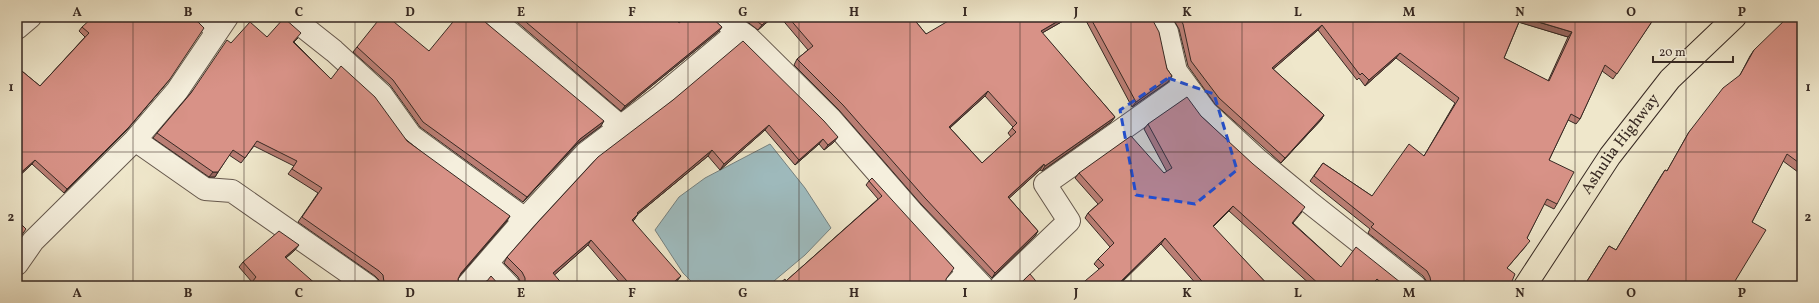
<svg xmlns="http://www.w3.org/2000/svg" width="1819" height="303" viewBox="0 0 1819 303" font-family="Vollkorn,serif">
<style>
.water{fill:#9fbdc1;stroke:#758282}
.lines{fill:none;stroke-linecap:round;stroke-linejoin:round}
.minor-casing{stroke:#65584d;stroke-width:24}
.trunk-casing{stroke:#372923;stroke-width:24}
.minor{stroke:#f5efdd;stroke-width:22}
.trunk{stroke:#efe7cb;stroke-width:22}
.wall{fill:#ba7e74;stroke:#372923;fill-rule:evenodd}
.shaded-wall{fill:#97665e;stroke:#372923}
.building{fill:#d89287;stroke:#372923;fill-rule:evenodd}
.marked{fill:#1d4ed8;fill-opacity:0.2;stroke:#1d4ed8;stroke-width:3;stroke-dasharray:8 5;stroke-linejoin:round}
.grid{fill:none;stroke:#372923;stroke-width:1;stroke-opacity:0.55}
.labels{text-anchor:middle;dominant-baseline:central;stroke-width:3;stroke-linejoin:round;paint-order:stroke}
.street-label{font-size:16px;fill:#372923;stroke:#f5efdd}
.neatline{fill:none;stroke:#372923;stroke-width:1.5}
.grid-label{font-size:13px;text-anchor:middle;font-weight:bold;fill:#372923}
</style>
<rect width="100%" height="100%" fill="#efe7cb"/>
<filter id="stains"><feTurbulence type="fractalNoise" baseFrequency=".005" numOctaves="4"/><feColorMatrix values="0 0 0 0 .2 0 0 0 0 .09 0 0 0 0 .02 0 0 0 .5 -.17"/></filter>
<radialGradient id="worn" r=".72"><stop offset=".6" stop-color="#630" stop-opacity="0"/><stop offset="1" stop-color="#630" stop-opacity=".3"/></radialGradient>
<path class="water" d="M770 144 805 188 831 228 805 255 768 286H696L683 273 655 230 679 197 705 178Z"/>
<g class="lines">
<g class="minor-casing">
<path id="minor" d="M203 17 217 31
M291 17 334 51 381 94 411 136 525 219
M489 17 509 32 621 127
M719 17 748 37 830 118 912 212 982 286
M1158 17 1167 32 1176 71 1206 112 1258 160 1309 202 1415 286
M17 28 30 17
M135 140 205 189 232 191 368 286
M487 263 509 286
M17 264 33 241 135 140 177 91 227 17
M467 286 525 219 586 153 661 96 739 31
M955 286 968 272
M1001 286 1069 221 1045 184 1185 85"/>
</g>
<g class="trunk-casing">
<g id="trunk">
<path id="s1" d="M1525 286 1610 156 1670 79 1735 17"/>
</g>
</g>
<use href="#minor" class="minor"/>
<use href="#trunk" class="trunk"/>
</g>
<path class="wall" d="M510 17H674L679 23 711 18 722 27 718 32 621 111 517 22Z
M741 17H773L758 30Z
M780 17H912L926 34 1007 20 1011 17H1070L1042 33 1115 117 1111 122 1042 171 1040 170 1009 198 1038 231 1035 236 992 278 921 204 839 110 794 65 797 59 808 50ZM985 96 1013 127 1008 133 1011 137 982 163 950 128Z
M1084 17H1151L1167 69 1172 76 1168 82 1132 107Z
M1172 17H1655L1613 79 1602 71 1580 119 1576 124 1568 120 1549 160 1557 204 1554 209 1544 204 1527 238 1526 246 1507 268 1510 286H1427V282L1423 276 1368 233 1370 229 1310 181 1323 163 1372 196 1424 156 1455 103 1396 58 1365 86 1359 78 1357 80 1318 30 1273 69 1324 115 1321 120 1281 163 1215 104 1188 66 1179 29ZM1519 22 1568 37 1548 81 1504 58Z
M1802 17V175L1783 161 1752 222 1732 286H1584L1609 246 1616 250 1661 176 1665 170 1667 171 1685 139 1689 132 1739 77 1750 56 1754 50Z
M485 22 601 126 577 144 523 202 420 127 390 85 353 52 357 47 429 51Z
M82 27 167 83 126 131 64 193 32 164 17 178V67L40 86 85 37 79 31Z
M267 37 298 38 294 42 331 79 507 221 460 275 458 279 459 286H380L379 280 375 276 298 222 318 193 288 174 294 166 254 146 241 163 229 155 215 177H209L153 138 157 133 190 94 231 43Z
M673 100 834 142 824 150 819 144 795 165 765 130 720 170 708 156 638 214 633 221 677 281 671 286H621L622 285 588 245 554 275 564 286H521V283L518 277 504 263 507 257Z
M1201 116 1302 212 1293 223 1341 267 1405 286H1375L1373 284 1372 286H1312L1229 211 1213 227 1269 286H1198L1161 244 1099 269 1094 264 1098 259 1110 247 1085 218 1088 213 1098 204 1075 178 1079 173H1164L1167 172 1144 129 1148 124Z
M869 181 954 268 786 281 878 199 866 185Z
M295 250 286 258 252 282 239 267 243 262Z"/>
<path class="shaded-wall" d="M771 17H773L758 30 762 25Z
M1065 17H1070L1037 36 1041 31Z
M1521 17 1572 32 1568 37 1518 22Z
M1322 25 1318 30 1269 73 1272 68Z
M722 27 718 32 621 111 625 106Z
M1400 53 1396 58 1365 86 1369 80Z
M1172 76 1168 82 1132 107 1136 102Z
M170 79 126 131 64 193 67 189Z
M988 91 985 96 945 132 949 127Z
M1324 115 1321 120 1281 163 1285 158Z
M1115 117 1111 122 1042 171 1045 166Z
M604 121 601 126 577 144 523 202 527 197 580 139Z
M769 125 765 130 720 170 724 164Z
M838 137 834 142 824 150 828 145Z
M823 139 819 144 795 165 799 160Z
M712 150 708 156 633 218 637 213Z
M35 160 32 164 17 178V176Z
M1044 164 1040 170 1004 203 1008 197Z
M213 172H218L215 177H209Z
M1233 206 1229 211 1209 231 1213 226Z
M638 214 634 220 628 225 632 220Z
M510 216 507 221 458 278 461 273Z
M1038 231 1035 236 992 278 995 273Z
M1165 238 1161 244 1118 286H1117Z
M591 240 588 245 550 279 553 273Z
M299 245 295 250 281 262 285 257Z
M681 276 677 281 671 286H669Z"/>
<path class="building" d="M93 17H190L198 22 204 28 170 79 129 127 67 189 35 160 17 176V67L40 86 89 33 82 27Z
M381 17H388L429 51 457 17H481L485 22 604 121 580 139 527 197 423 122 393 80 357 47Z
M520 17H674L679 23 686 17H711L722 27 625 106Z
M751 17H771L762 25Z
M788 17H912L926 34 955 17H1005L1007 20 1011 17H1065L1041 31 1115 117 1045 166 1044 164 1008 197 1038 231 995 273 925 198 843 105 797 59 813 46ZM988 91 1017 123 1012 128 1016 132 982 163 949 127Z
M1090 17H1151L1159 32 1167 69 1172 76 1136 102Z
M1179 17H1521L1504 58 1549 81 1572 32 1522 17H1655L1617 74 1605 65 1580 119 1571 114 1549 160 1574 172 1557 204 1547 199 1527 238 1530 241 1507 268 1515 274 1510 286H1429L1431 283 1430 277 1427 271 1371 227 1374 224 1314 176 1323 163 1372 196 1409 144 1424 156 1459 98 1400 53 1369 80 1362 73 1360 75 1322 25 1272 68 1324 115 1285 158 1219 98 1191 61 1183 24Z
M1788 17H1802V165L1787 154 1752 222 1766 230 1732 286H1584L1609 246 1616 250 1665 170 1667 171 1689 132 1723 88 1740 75 1754 50Z
M284 18 301 33 293 42 331 79 341 66 375 97 407 141 510 216 461 273 458 279 459 286H382L384 282 383 275 379 271 302 217 322 188 292 169 297 161 257 141 245 158 233 150 218 172H213L157 133 191 93 227 40 231 43 250 22 267 37Z
M743 41 824 121 838 137 828 145 823 139 799 160 769 125 724 164 712 150 637 213 638 214 632 220 681 276 669 286H621L627 281 591 240 553 273 564 286H524L525 284V278L522 272 507 257 538 222 598 157 673 100Z
M1187 97 1201 116 1253 164 1305 207 1292 223 1341 267 1356 247 1405 286H1385L1377 279 1370 286H1321L1233 206 1213 226 1269 286H1206L1165 238 1117 285 1118 286H1079L1104 265 1098 259 1114 243 1088 213 1103 200 1079 173 1131 136 1164 173 1172 168 1148 124Z
M872 178 954 268 946 279V286H776L785 279 786 281 882 196 869 181Z
M17 220 26 229 17 242Z
M279 231 299 245 285 257 318 286H249L256 277 243 262Z
M1030 274 1040 286H1018Z
M491 276 500 286H483Z
M353 283 357 286H351Z"/>
<path class="marked" d="M1168 78 1214 94 1237 170 1195 204 1136 195 1120 110Z"/>
<path class="grid" d="M133 17V286M244 17V286M355 17V286M466 17V286M577 17V286M688 17V286M799 17V286M910 17V286M1020 17V286M1131 17V286M1242 17V286M1353 17V286M1464 17V286M1575 17V286M1686 17V286M17 152H1802"/>
<g class="labels">
<g class="street-label">
<text stroke="none"><textPath href="#s1" startOffset="171">Ashulia Highway</textPath></text>
</g>
</g>
<rect width="1819" height="303" fill="none" stroke="#efe7cb" stroke-width="44"/>
<path d="M1653 56v6h80v-6" fill="none" stroke="#372923" stroke-width="2"/>
<text x="1659" y="56" font-size="12" fill="#372923" stroke="#f5efdd" stroke-width="3" paint-order="stroke">20 m</text>
<rect x="22" y="22" width="1775" height="259" class="neatline"/>
<g class="grid-label">
<text x="77" y="16">A</text>
<text x="188" y="16">B</text>
<text x="299" y="16">C</text>
<text x="410" y="16">D</text>
<text x="521" y="16">E</text>
<text x="632" y="16">F</text>
<text x="743" y="16">G</text>
<text x="854" y="16">H</text>
<text x="965" y="16">I</text>
<text x="1076" y="16">J</text>
<text x="1187" y="16">K</text>
<text x="1298" y="16">L</text>
<text x="1409" y="16">M</text>
<text x="1520" y="16">N</text>
<text x="1631" y="16">O</text>
<text x="1742" y="16">P</text>
<text x="11" y="91">1</text>
<text x="1808" y="91">1</text>
<text x="11" y="221">2</text>
<text x="1808" y="221">2</text>
<text x="77" y="297">A</text>
<text x="188" y="297">B</text>
<text x="299" y="297">C</text>
<text x="410" y="297">D</text>
<text x="521" y="297">E</text>
<text x="632" y="297">F</text>
<text x="743" y="297">G</text>
<text x="854" y="297">H</text>
<text x="965" y="297">I</text>
<text x="1076" y="297">J</text>
<text x="1187" y="297">K</text>
<text x="1298" y="297">L</text>
<text x="1409" y="297">M</text>
<text x="1520" y="297">N</text>
<text x="1631" y="297">O</text>
<text x="1742" y="297">P</text>
</g>
<rect width="100%" height="100%" filter="url(#stains)"/>
<rect width="100%" height="100%" fill="url(#worn)"/>
</svg>
